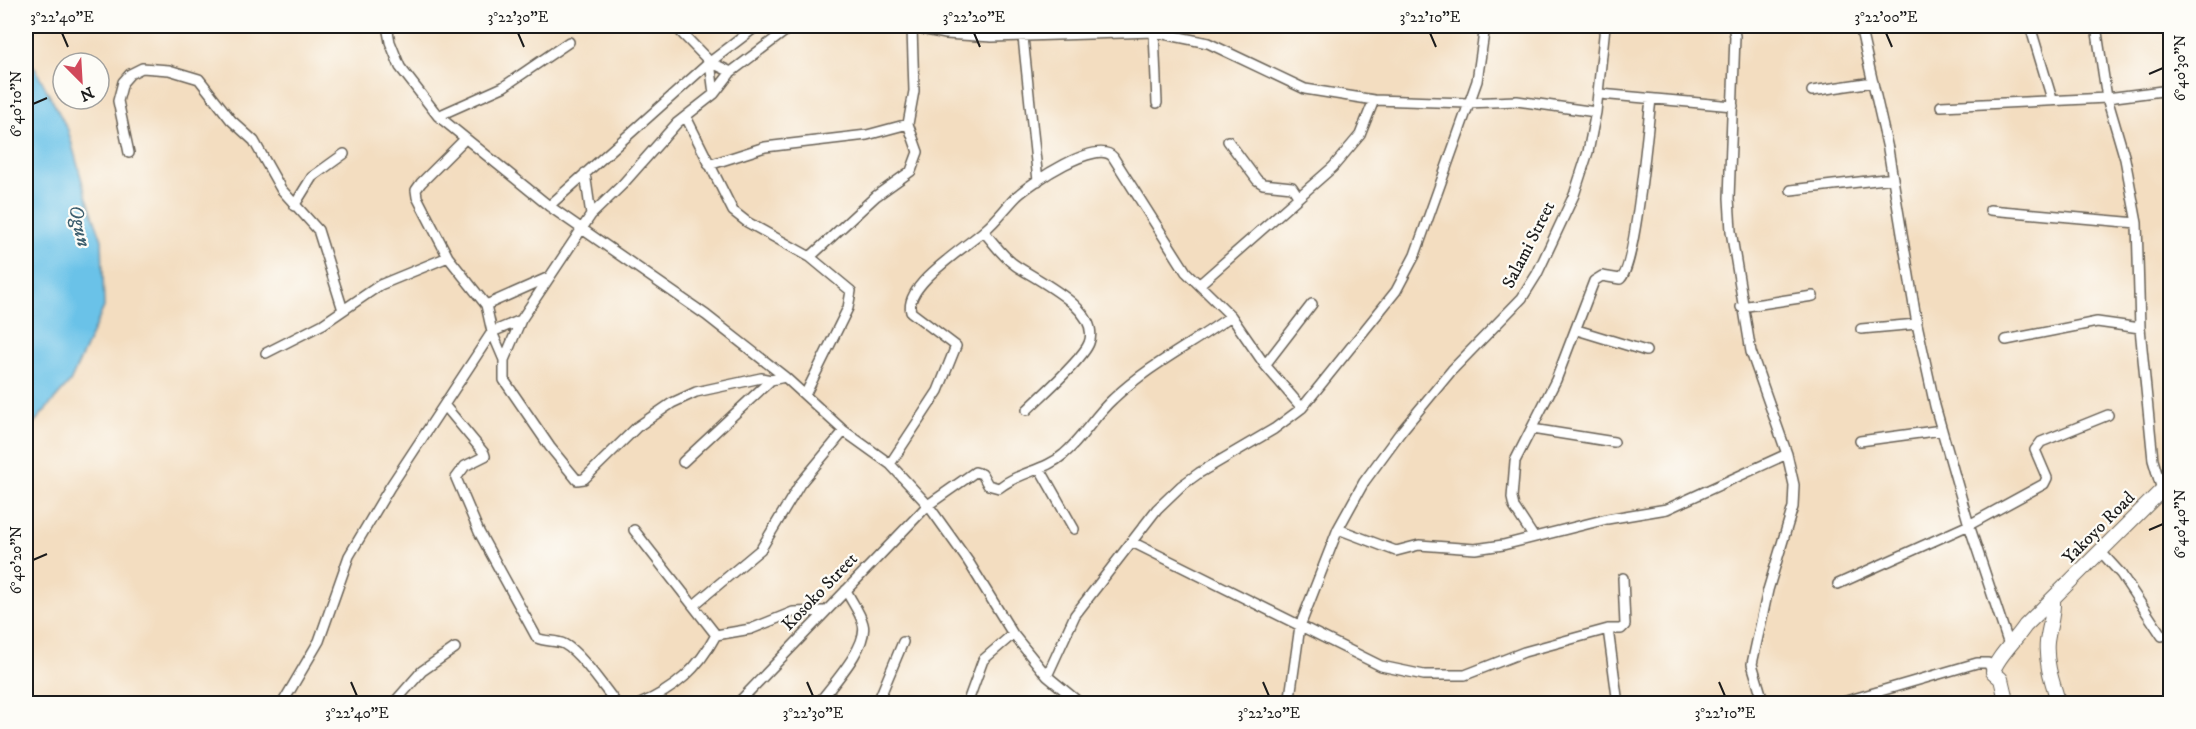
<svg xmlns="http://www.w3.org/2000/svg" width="2196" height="729" viewBox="0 0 2196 729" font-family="'IM FELL DW Pica',serif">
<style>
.water{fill:#6bc2e8;stroke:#446f82;stroke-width:1.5}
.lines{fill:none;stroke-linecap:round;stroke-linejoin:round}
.minor-casing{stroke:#676055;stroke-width:12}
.secondary-casing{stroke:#676055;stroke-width:16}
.minor{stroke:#fff;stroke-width:9}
.secondary{stroke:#fff;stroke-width:14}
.ticks{fill:none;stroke:#1c1c1c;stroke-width:2}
.labels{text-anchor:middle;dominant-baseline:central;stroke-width:4.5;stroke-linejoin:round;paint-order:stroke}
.street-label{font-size:18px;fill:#1c1c1c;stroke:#fdfcf7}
.water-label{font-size:20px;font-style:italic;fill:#3c5e6e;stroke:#fdfcf7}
.neatline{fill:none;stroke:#1c1c1c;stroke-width:2}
.ticks-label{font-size:15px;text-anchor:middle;fill:#1c1c1c}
</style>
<rect width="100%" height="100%" fill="#fdfcf7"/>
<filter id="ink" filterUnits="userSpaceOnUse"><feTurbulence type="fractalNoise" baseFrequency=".0167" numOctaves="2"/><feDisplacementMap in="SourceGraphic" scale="12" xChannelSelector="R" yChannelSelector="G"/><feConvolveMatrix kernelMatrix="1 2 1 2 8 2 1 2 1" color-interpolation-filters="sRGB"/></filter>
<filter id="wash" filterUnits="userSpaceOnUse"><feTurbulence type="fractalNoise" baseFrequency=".008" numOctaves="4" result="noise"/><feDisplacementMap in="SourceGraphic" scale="24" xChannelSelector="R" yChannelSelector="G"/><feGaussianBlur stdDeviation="1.35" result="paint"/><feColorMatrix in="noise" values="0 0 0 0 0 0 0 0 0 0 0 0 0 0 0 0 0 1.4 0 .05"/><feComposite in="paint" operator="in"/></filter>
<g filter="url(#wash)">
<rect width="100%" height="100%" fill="#f3ddc0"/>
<path class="water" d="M26 60 35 68 68 130 85 192 102 240 104 307 70 382 26 432Z"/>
</g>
<g filter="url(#ink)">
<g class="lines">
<g class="minor-casing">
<path id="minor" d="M387 26 390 42 400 67 438 116 549 206 706 315 785 377 844 431 890 464 928 505 968 561 1013 634 1047 676 1081 704
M675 26 710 62
M907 26 946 34 992 37 1154 32 1208 43 1305 89 1374 100 1467 103 1517 101 1596 112
M1733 26 1735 36 1729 198 1731 231 1751 352 1787 454 1794 485 1793 507 1768 590 1752 664 1764 704
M1860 26 1888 149 1917 324 1935 406 1969 525 2010 648
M2030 26 2052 99
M2096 26 2107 98 2125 159 2137 223 2140 328 2153 460 2162 490
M1154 32 1157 103
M1023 37 1038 181
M1812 91 1873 82
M714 94 710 62 731 72
M1600 94 1733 106
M1941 106 2107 98 2170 90
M438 116 503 87 569 42
M686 117 733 211 747 222 810 257 851 291 848 308 805 395
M465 139 421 183 416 190 417 197 448 257 486 305 492 332 504 360V380L550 447 577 480 584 479 637 427 672 403 696 392 761 378 771 380 785 377
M1228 141 1257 180 1263 184 1292 187 1298 196
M129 153 118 101 123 82 130 74 142 68 169 70 199 79 231 120 254 141 281 189 318 230 343 310
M709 165 765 147 867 135 908 124
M585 173 591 215
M1791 190 1893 178
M294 206 312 177 344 154
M549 206 710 62 757 26
M1990 210 2137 223
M984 232C994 243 1003 257 1015 265 1036 280 1102 309 1089 343 1083 359 1041 396 1027 410
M810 257 876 196 911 171 918 152 908 124 914 91 912 28
M1200 284 1333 167 1360 135 1374 100
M486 305 547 278
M1741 307 1813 296
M1861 329 1917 324
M1577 330 1646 351
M2006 340 2097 322 2140 328
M266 353 323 324 380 285 448 257
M504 360 521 320 591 215 622 185 677 123 714 94 731 72 792 26
M1265 365 1312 304
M445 406 484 453 485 456 465 466 456 478 479 532 537 638C545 642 556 640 564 644 581 653 604 688 617 704
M1532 429 1614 442
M1860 441 1942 430
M683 462 771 380
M890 464 938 391 956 346 911 312C903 285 968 246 985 230 997 220 1006 207 1017 196 1031 183 1097 138 1113 157L1186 272 1231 316 1265 365 1302 408
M1040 469 1074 529
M1338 529 1396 551 1419 545 1475 549 1503 545 1607 519 1667 509 1787 454
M634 530 716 635
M1533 536 1514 507 1512 498 1515 461 1556 380 1594 281 1602 276 1620 279C1635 271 1648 125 1651 99
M1132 542 1381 666 1424 675H1465L1524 652 1608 629H1621L1625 625 1623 578
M2101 552 2121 574 2162 636
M1838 584 1969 525 2044 484 2047 478 2035 450 2041 442 2108 415
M694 605 761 549 800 484 844 431
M1608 629 1618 704
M1047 676 1075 615 1157 509 1181 486 1199 473 1274 429 1302 408 1396 291 1415 255 1477 81 1485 26
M186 702 189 704
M282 704 319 641 349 556 390 487 492 332 521 320
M393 704 422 671 455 648
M640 704C675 689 698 669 716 635L751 629 793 612 823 611
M737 704 928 505 975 472 982 474 988 485 999 488C1018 472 1045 471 1064 454 1083 438 1095 415 1113 399 1149 365 1192 344 1231 316
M818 704C831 686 869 646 863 624 860 612 851 601 846 590
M877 704 903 642
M967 704 983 660 1013 634
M1289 704 1300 626 1338 529 1364 482 1400 433 1452 370 1522 298 1537 274 1574 195 1588 152 1596 112 1605 26
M1836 704 1977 663H1988L1993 672"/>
</g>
<g class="secondary-casing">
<path id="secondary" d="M2053 599C2054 615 2049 626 2047 642 2045 663 2053 684 2059 704
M2007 704 2001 679 1993 672C1996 658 2016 640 2025 626L2170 482"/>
</g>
<use href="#minor" class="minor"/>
<use href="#secondary" class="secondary"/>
</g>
</g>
<path class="ticks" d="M62 33 68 47M518 33 524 47M974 33 980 47M1430 33 1436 47M1886 33 1892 47M2149 74 2163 68M33 104 47 98M2149 530 2163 524M33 560 47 554M351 682 357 696M807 682 813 696M1263 682 1269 696M1719 682 1725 696"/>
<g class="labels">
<g class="street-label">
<text transform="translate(1529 245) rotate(-63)">Salami Street</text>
<text transform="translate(2099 528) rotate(-45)">Yakoyo Road</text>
<text transform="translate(820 592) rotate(-46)">Kosoko Street</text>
</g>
<g class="water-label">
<text transform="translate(79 226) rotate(77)">Ogun</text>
</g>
</g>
<rect width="2196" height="729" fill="none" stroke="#fdfcf7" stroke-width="66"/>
<g transform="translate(81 81) rotate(156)"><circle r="28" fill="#fdfcf7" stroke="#a3a29f" stroke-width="1.5"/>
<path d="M0-4.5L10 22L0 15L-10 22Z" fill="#d1495b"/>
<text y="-9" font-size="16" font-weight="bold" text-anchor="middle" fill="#1c1c1c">N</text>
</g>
<rect x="33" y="33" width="2130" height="663" class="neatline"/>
<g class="ticks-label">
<text x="62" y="22">3°22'40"E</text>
<text x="518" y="22">3°22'30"E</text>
<text x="974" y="22">3°22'20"E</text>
<text x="1430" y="22">3°22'10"E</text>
<text x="1886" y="22">3°22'00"E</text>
<text transform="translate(2180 68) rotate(-90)" y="5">6°40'30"N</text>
<text transform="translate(16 104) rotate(-90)" y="5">6°40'10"N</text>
<text transform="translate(2180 524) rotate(-90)" y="5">6°40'40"N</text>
<text transform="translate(16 560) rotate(-90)" y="5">6°40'20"N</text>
<text x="357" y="718">3°22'40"E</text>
<text x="813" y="718">3°22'30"E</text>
<text x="1269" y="718">3°22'20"E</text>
<text x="1725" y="718">3°22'10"E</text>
</g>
</svg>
